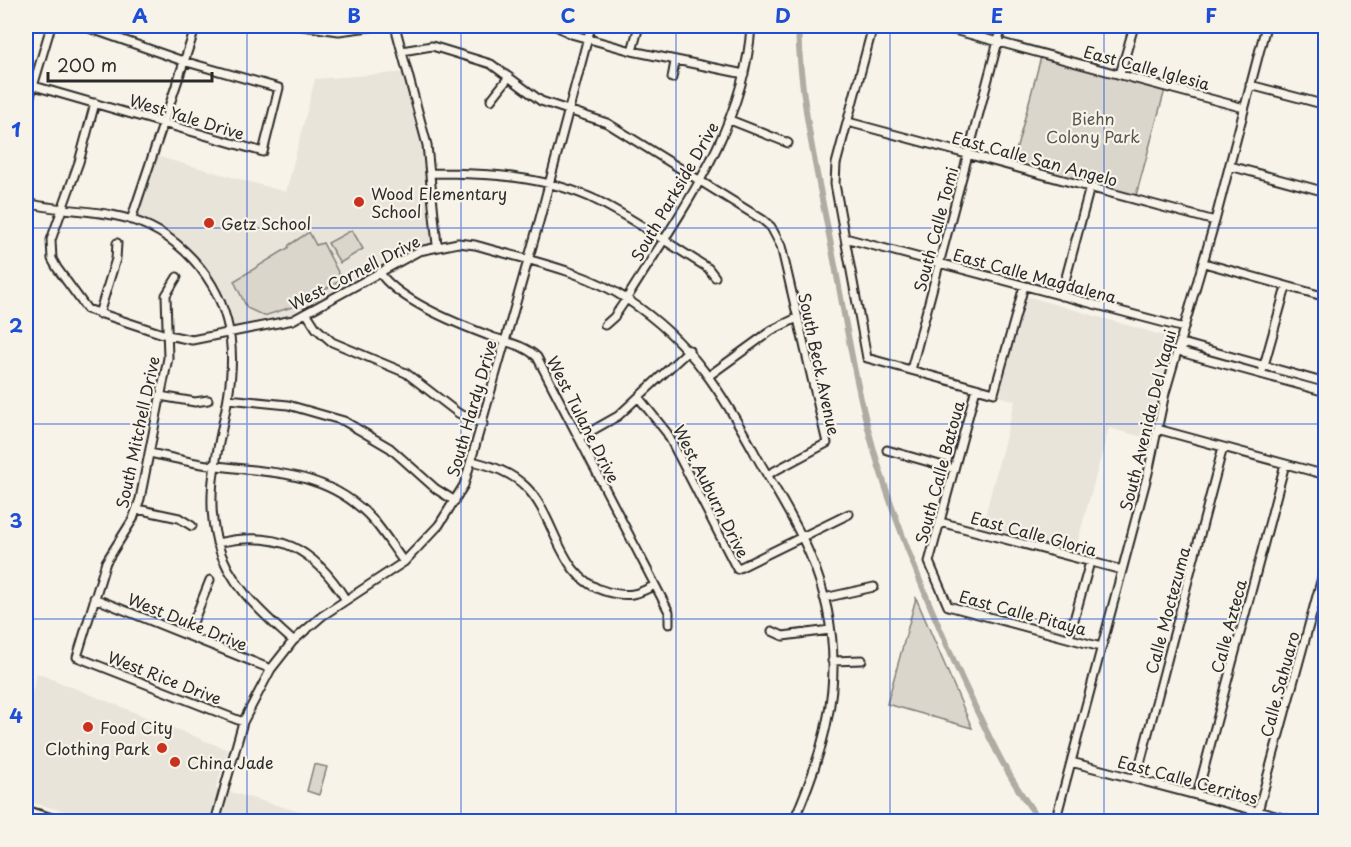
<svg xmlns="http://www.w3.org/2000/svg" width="1351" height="847" viewBox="0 0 1351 847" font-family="'Playpen Sans',sans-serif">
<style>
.built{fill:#e8e4da}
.green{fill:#dad6cc;stroke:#82807c;stroke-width:1.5}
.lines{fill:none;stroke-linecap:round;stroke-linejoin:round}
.canal{stroke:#afaca4;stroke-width:6}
.minor-casing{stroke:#2b2b2b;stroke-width:11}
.major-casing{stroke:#2b2b2b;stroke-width:13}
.minor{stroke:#f7f3e8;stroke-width:7}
.major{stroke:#f7f3e8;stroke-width:8}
.grid{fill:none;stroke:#1d4ed8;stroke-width:1.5;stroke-opacity:0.55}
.poi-dot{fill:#c8321e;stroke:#f7f3e8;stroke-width:2}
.labels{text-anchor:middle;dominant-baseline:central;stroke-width:4.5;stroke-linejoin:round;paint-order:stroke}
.street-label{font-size:16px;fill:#2b2b2b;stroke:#f7f3e8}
.park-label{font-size:16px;fill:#575653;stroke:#f7f3e8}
.poi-label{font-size:16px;fill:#2b2b2b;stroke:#f7f3e8;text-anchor:start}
.neatline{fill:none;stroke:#1d4ed8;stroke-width:2}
.grid-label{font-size:20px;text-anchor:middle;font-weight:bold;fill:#1d4ed8}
</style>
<rect width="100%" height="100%" fill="#f7f3e8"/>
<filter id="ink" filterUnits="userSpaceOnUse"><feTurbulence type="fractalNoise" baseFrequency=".0167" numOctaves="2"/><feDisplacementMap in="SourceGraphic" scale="12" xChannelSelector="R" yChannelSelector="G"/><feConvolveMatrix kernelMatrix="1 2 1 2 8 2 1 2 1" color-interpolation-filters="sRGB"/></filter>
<g filter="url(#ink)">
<path class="built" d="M409 72 418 105 437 245 419 251 307 314 231 334 206 275 174 243 131 220 152 155 286 192 315 79Z
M1026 296 1172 338 1147 438 1109 428 1075 551 982 527 1015 401 999 396Z
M37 673 228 750 216 788 308 814 305 822 101 821 26 801V715Z"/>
<path class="green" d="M1042 53 1166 86 1135 199 1012 166Z
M352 230 363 249 340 263 328 243Z
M309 232 316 245 323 243 342 280 292 307 264 316 247 308 234 281 288 248 289 245Z
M916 598 972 728 887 704Z
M314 764 327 767 319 795 307 791Z"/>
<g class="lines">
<path class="canal" d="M798 26C800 100 817 172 831 245 845 315 855 386 875 454 898 531 929 606 962 679 984 726 1004 772 1035 814"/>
<g class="minor-casing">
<path id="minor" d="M302 26 339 31 377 26
M395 26 427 145 437 245
M556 26 571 34 632 51 744 74
M873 26 836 164 835 184 867 358 994 393 1024 286
M939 26 1244 108
M1324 26H1326
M402 51 432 46 491 64 541 101 607 123 763 220 771 227 781 246 827 443 767 475
M632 51 639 26
M1120 74 1134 26
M672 78 675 62
M1250 85 1326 105
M34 86 263 152 279 88 183 61 83 26
M491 100 509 77
M95 103 79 162 51 240 52 259 57 268 87 309 163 334 192 340 293 320 419 251 458 243 475 245C526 260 584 270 628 300 692 342 723 394 758 459 776 491 796 521 810 555 850 650 834 731 793 822
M26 110 51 26
M730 120 788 143
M848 122 1215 221
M1230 166 1326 192
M431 173C487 173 547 176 598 201 636 220 672 246 708 268L715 277
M26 203C67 213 111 208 150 227 175 239 198 261 212 285 264 375 193 452 217 542 229 585 262 613 293 641
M131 220 196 26
M845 238 1184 328
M1204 263 1326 297
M380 273C399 300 455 323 487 335 504 342 523 344 537 357L669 612V624
M177 277 166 295 168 358 140 499 133 519 106 562 77 657 243 722
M1061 296 1090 187
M99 314 116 259 117 243
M307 314 316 328 332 342 406 373 458 413 483 424
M605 325 614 317 627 298C679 214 745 128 751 26
M1178 348 1184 353 1326 392
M1178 348 1186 344 1326 383
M1263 369 1286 287
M911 370 1002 26
M710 375 772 330 797 318
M976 388 929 562 948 606 1101 647
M160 396 195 402 208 400
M639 398 667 433 737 569 849 514
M228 399 288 405 344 421 390 448 436 489 455 501
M1157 429 1326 475
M579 438 618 416 689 350
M887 450 954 469
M149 453C171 457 194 464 217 466 276 473 331 472 374 521 385 534 394 549 404 562
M472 461C492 466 511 472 526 487 558 519 557 579 608 592 628 597 637 595 655 585
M137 509 179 518 192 526
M940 522 1122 570
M217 543C278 529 314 548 346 600
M94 598 271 669
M824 598 874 587
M772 631 783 636 830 630
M188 635 210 580
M1069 638 1090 562
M832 661 862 660
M1071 762 1298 822
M1136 779 1223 447
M1197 795 1285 464
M1258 811 1326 563
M215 822 243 722 271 669 293 641 322 616 404 562 439 525 464 485 539 222 591 26
M1055 822 1148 473 1165 393 1215 221 1266 26
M1324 822 1326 815"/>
</g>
<g class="major-casing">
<path id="major" d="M26 811 62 822"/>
</g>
<use href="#minor" class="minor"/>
<use href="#major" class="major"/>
</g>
</g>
<path class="grid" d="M247 26V822M461 26V822M676 26V822M890 26V822M1104 26V822M26 228H1326M26 424H1326M26 619H1326"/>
<g class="poi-dot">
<circle cx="359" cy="202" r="6"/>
<circle cx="209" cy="223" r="6"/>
<circle cx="88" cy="727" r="6"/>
<circle cx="162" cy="748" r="6"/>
<circle cx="175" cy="762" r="6"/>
</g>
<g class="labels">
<g class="street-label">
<text transform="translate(1147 67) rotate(15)">East Calle Iglesia</text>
<text transform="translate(187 116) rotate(17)">West Yale Drive</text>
<text transform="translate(1035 158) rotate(15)">East Calle San Angelo</text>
<text transform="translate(674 191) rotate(-60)">South Parkside Drive</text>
<text transform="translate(935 229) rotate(-75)">South Calle Tomi</text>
<text transform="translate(354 272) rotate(-27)">West Cornell Drive</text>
<text transform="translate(1035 275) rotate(15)">East Calle Magdalena</text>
<text transform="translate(820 364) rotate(78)">South Beck Avenue</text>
<text transform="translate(471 408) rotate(-74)">South Hardy Drive</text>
<text transform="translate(584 419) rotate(63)">West Tulane Drive</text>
<text transform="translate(1147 420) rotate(-76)">South Avenida Del Yaqui</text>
<text transform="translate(137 432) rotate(-78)">South Mitchell Drive</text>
<text transform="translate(939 472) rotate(-75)">South Calle Batoua</text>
<text transform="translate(712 491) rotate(63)">West Auburn Drive</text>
<text transform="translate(1034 533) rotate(15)">East Calle Gloria</text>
<text transform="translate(1167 610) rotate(-75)">Calle Moctezuma</text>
<text transform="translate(1023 612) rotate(15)">East Calle Pitaya</text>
<text transform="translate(188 621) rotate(22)">West Duke Drive</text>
<text transform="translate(1228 626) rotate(-75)">Calle Azteca</text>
<text transform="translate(165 677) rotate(21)">West Rice Drive</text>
<text transform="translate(1279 684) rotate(-75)">Calle Sahuaro</text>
<text transform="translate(1188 779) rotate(15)">East Calle Cerritos</text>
</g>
<g class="park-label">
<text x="1093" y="118">Biehn<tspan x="1093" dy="18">Colony Park</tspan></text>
</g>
<g class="poi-label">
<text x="371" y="193">Wood Elementary<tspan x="371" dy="18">School</tspan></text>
<text x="221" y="223">Getz School</text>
<text x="100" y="727">Food City</text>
<text x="150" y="748" text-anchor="end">Clothing Park</text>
<text x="187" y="762">China Jade</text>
</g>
</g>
<rect width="1351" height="847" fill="none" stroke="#f7f3e8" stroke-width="66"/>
<path d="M48 72v9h164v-9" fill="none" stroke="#2b2b2b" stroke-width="3"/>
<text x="57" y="72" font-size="18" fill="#2b2b2b" stroke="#f7f3e8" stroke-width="4.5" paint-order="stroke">200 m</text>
<rect x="33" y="33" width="1285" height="781" class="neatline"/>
<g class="grid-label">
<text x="140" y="23">A</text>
<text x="354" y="23">B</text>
<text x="568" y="23">C</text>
<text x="783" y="23">D</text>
<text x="997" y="23">E</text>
<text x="1211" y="23">F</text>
<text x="16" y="137">1</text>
<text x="16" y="333">2</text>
<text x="16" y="528">3</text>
<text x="16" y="723">4</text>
</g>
</svg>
